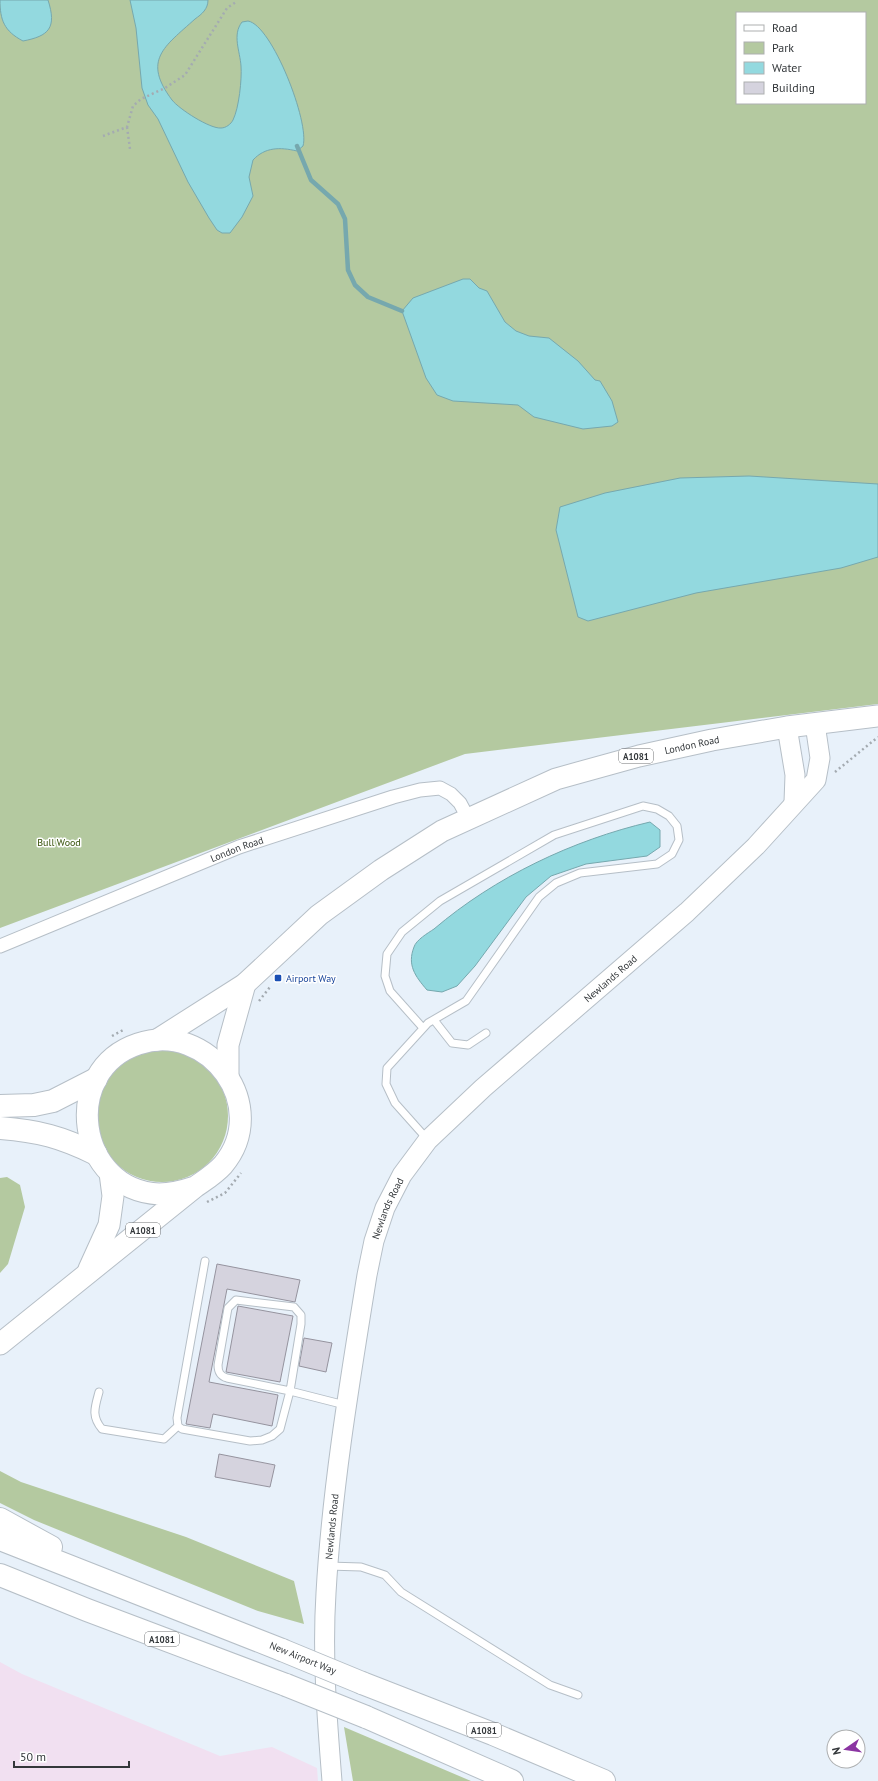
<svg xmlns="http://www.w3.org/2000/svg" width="878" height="1781" viewBox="0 0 878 1781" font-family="'PT Sans',sans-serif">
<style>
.industrial{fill:#f1e0f1}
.green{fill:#b4c9a0;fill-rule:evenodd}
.water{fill:#93d9df;stroke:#76a8ae}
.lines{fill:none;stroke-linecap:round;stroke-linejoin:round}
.stream{stroke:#76a8ae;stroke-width:4.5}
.building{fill:#d5d3de;stroke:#95939e}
.lane-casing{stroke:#b6bfc7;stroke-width:9}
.street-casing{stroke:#b6bfc7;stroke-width:15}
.secondary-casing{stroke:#b6bfc7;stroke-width:21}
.primary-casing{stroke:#b6bfc7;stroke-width:23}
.highway-casing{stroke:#b6bfc7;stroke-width:24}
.path{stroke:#a4abb1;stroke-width:2.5;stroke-dasharray:2 3;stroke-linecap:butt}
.lane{stroke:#fff;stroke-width:7}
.street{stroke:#fff;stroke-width:13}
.secondary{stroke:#fff;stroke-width:19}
.primary{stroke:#fff;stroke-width:21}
.highway{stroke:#fff;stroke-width:22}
.highway-bridge-casing{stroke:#b6bfc7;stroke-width:24;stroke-linecap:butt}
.highway-bridge{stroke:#fff;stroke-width:22}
.transit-dot{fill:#1a4fb4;stroke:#fff;stroke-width:1.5}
.labels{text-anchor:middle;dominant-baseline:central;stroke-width:3;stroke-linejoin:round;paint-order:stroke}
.shield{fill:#fff;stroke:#707375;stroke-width:1}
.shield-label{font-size:9px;font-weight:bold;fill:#33373a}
.street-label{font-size:10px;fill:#33373a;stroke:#fff}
.park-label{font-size:10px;fill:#334f05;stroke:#fff}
.transit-label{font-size:10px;fill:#164399;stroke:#fff;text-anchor:start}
</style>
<rect width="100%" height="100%" fill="#e8f1fa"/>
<path class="industrial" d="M0 1662 22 1674 220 1756 272 1747 317 1768 318 1781H0Z"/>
<path class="green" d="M0 0H878V704L465 754 0 928ZM737 13H865V103H737Z
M96 1116a66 66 0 1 1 132 0a66 66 0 1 1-132 0Z
M7 1177 20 1185 25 1207 8 1264 0 1273V1178Z
M0 1471 21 1482 186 1537 294 1581 304 1624 258 1611 34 1520 0 1503Z
M344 1727 471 1781H353Z"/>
<path class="water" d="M0 0H48C57 28 49 36 23 41 4 31 0 20 0 0Z
M130 0H208C208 9 202 14 195 19 164 47 142 60 172 100 179 109 210 129 221 128 226 128 231 124 233 120 239 108 242 79 241 66 240 51 232 35 242 22 244 22 246 21 248 21 272 25 310 123 303 146L297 151C280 147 265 147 253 160L249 177 253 196 242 217 230 233H222L217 230 209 218 188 182 158 119 148 105 142 88 136 28Z
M463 279H470L479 288 487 291 505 322 516 331 529 336 549 338 578 361 595 380 600 381 612 401 618 422 612 426 583 429 534 417 518 405 453 401 437 395 426 378 402 311 413 298Z
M749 476 878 484V557L841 568 696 593 588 621 578 617 556 530 560 507 605 493 680 478Z
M650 822 660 830V847L647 856 586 864 551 876 526 897 475 966 457 986 442 992 427 990C415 976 407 965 414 947 416 940 428 933 434 929 495 877 573 840 650 822Z"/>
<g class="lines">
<path class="stream" d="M297 146 311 180 338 204 345 219 348 270 355 285 368 297 402 311"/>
</g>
<path class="building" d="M217 1264 300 1280 295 1302 227 1289 209 1382 278 1395 272 1426 213 1414 210 1428 186 1424Z
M238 1306 293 1316 280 1382 226 1372Z
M304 1338 332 1343 326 1372 299 1366Z
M219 1454 275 1465 270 1487 215 1477Z"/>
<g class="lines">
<g class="lane-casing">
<path id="lane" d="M434 1020 452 1043 468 1045 486 1033
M423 1028 390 991 385 976 387 954 402 932 440 901 554 835 643 806 657 809 669 816 677 826 679 840 672 854 657 864 580 873 556 883 539 897 466 1001 428 1023 387 1068 386 1084 395 1103 428 1140
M205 1261 177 1418 178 1426 182 1429 250 1441 262 1440 272 1436 280 1429 290 1391 301 1324V1315L294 1307 236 1300 228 1308 218 1365C218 1372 220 1376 227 1378L290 1391 345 1405
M99 1392C95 1407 91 1416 102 1429L164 1439 178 1426
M328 1566 361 1567 385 1575 401 1592 550 1685 578 1695"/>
</g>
<g class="street-casing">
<g id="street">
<path id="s1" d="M0 946 239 847 393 797 420 790 440 788 451 794 460 803 468 818"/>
</g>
</g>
<g class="secondary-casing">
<g id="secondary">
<path d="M787 727 795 775 794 802"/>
<path id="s2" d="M332 1781C327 1719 322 1656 326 1593 332 1487 350 1380 367 1275L374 1241 385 1208 402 1175 428 1140 483 1088 687 912 756 846 816 780 820 758 815 724"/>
</g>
</g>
<g class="primary-casing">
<g id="primary">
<path id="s3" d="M157 1040 245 984 319 915 381 870 442 831 556 779 639 756 712 740 787 727 878 716"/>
<path d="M228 1075V1045L245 984"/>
<path d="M89 1269 109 1225 113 1196 110 1173"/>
<path d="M0 1344 195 1187C205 1180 215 1174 223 1165 272 1107 209 1020 138 1044 60 1070 76 1190 159 1194 172 1194 183 1191 195 1187"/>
</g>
</g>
<g class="highway-casing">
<path id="highway" d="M0 1106 34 1105 53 1101 96 1079
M0 1128C39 1131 61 1137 96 1154
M0 1519 51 1547
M0 1539 282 1650
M0 1575 87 1610 286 1685
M362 1683 493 1734 604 1781
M366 1717 512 1781"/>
</g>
<path class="path" d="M127 127 130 149
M103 136 127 127 133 106 141 99 165 88 185 75 227 8 236 2
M835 772 878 737
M259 1001 270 987
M112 1036 125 1029
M207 1202 225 1193 241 1173"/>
<use href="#lane" class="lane"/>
<use href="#street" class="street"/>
<use href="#secondary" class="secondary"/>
<use href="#primary" class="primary"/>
<use href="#highway" class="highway"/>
<g class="highway-bridge-casing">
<path id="highway-bridge" d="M282 1650 362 1683
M286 1685 366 1717"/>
</g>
<use href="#highway-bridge" class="highway-bridge"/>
</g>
<rect class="transit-dot" x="274" y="974" width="8" height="8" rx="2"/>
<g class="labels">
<g class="shield">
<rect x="619" y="749" width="34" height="14" rx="3"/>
<rect x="126" y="1223" width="34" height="14" rx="3"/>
<rect x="145" y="1632" width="34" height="14" rx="3"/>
<rect x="467" y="1723" width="34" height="14" rx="3"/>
</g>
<g class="shield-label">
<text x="636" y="756">A1081</text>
<text x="143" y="1230">A1081</text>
<text x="162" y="1639">A1081</text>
<text x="484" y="1730">A1081</text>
</g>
<g class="street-label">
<text stroke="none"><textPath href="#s3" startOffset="620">London Road</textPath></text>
<text stroke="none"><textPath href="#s1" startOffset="256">London Road</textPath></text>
<text stroke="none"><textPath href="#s2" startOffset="903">Newlands Road</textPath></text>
<text stroke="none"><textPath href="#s2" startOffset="579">Newlands Road</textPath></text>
<text stroke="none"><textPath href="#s2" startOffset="255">Newlands Road</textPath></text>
<text transform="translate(303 1658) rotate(22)">New Airport Way</text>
</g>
<g class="park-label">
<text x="59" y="842">Bull Wood</text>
</g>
<g class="transit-label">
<text x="286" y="978">Airport Way</text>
</g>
</g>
<rect x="736" y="12" width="130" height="92" fill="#ffffff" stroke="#adafb0"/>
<rect x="744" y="25" width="20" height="6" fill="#ffffff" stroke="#adafb0"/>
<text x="772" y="32" font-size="12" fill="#33373a">Road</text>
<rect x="744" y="42" width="20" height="12" fill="#b4c9a0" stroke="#adafb0"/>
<text x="772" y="52" font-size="12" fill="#33373a">Park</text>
<rect x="744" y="62" width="20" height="12" fill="#93d9df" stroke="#adafb0"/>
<text x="772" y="72" font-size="12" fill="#33373a">Water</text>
<rect x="744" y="82" width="20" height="12" fill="#d5d3de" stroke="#adafb0"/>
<text x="772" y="92" font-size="12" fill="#33373a">Building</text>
<g transform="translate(846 1749) rotate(257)"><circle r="19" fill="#ffffff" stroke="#adafb0"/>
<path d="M0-3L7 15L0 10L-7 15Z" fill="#8b35a2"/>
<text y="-6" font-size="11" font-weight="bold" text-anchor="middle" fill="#33373a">N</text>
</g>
<path d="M14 1761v6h115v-6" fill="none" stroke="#33373a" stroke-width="2"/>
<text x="20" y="1761" font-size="12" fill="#33373a" stroke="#ffffff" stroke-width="3" paint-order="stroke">50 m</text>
</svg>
